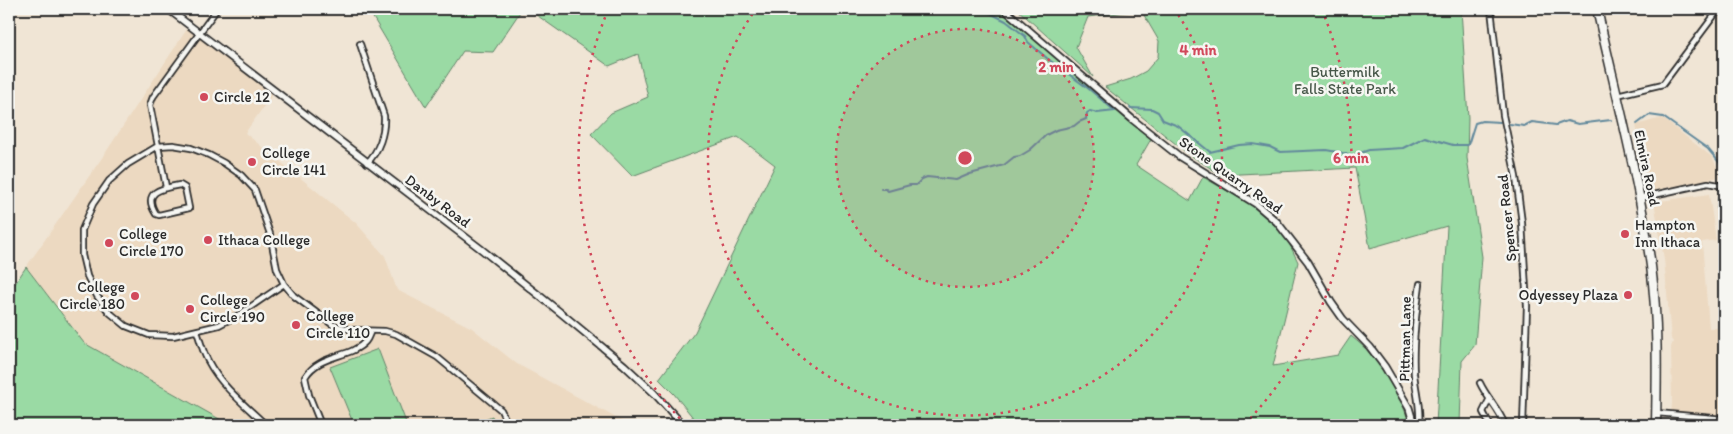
<svg xmlns="http://www.w3.org/2000/svg" width="1733" height="434" viewBox="0 0 1733 434" font-family="Itim,sans-serif">
<style>
.built{fill:#ecd9c1}
.green{fill:#9adaa4;stroke:#628268}
.lines{fill:none;stroke-linecap:round;stroke-linejoin:round}
.stream{stroke:#62899c;stroke-width:2}
.street-casing{stroke:#2b2b2b;stroke-width:8}
.secondary-casing{stroke:#2b2b2b;stroke-width:9}
.highway-casing{stroke:#2b2b2b;stroke-width:11}
.street{stroke:#f6f6f2;stroke-width:4.5}
.secondary{stroke:#f6f6f2;stroke-width:5.5}
.highway{stroke:#f6f6f2;stroke-width:8}
.ring{fill:none;stroke:#d1495b;stroke-width:2.5;stroke-dasharray:2.5 5}
.poi-dot{fill:#d1495b;stroke:#f6f6f2;stroke-width:2}
.labels{text-anchor:middle;dominant-baseline:central;stroke-width:5;stroke-linejoin:round;paint-order:stroke}
.park-label{font-size:15px;fill:#475749;stroke:#f6f6f2}
.poi-label{font-size:15px;fill:#2b2b2b;stroke:#f6f6f2;text-anchor:start}
.street-label{font-size:15px;fill:#2b2b2b;stroke:#f6f6f2}
.centre{fill:#d1495b;stroke:#f6f6f2;stroke-width:2.5}
.ring-label{font-size:15px;text-anchor:middle;font-weight:bold;fill:#d1495b;stroke:#f6f6f2;stroke-width:5;stroke-linejoin:round;paint-order:stroke}
</style>
<rect width="100%" height="100%" fill="#f0e5d5"/>
<filter id="ink" filterUnits="userSpaceOnUse"><feTurbulence type="fractalNoise" baseFrequency=".02" numOctaves="2"/><feDisplacementMap in="SourceGraphic" scale="10" xChannelSelector="R" yChannelSelector="G"/><feConvolveMatrix kernelMatrix="1 2 1 2 8 2 1 2 1" color-interpolation-filters="sRGB"/></filter>
<g filter="url(#ink)">
<path class="built" d="M189 26 274 92 245 133 356 223 385 256 397 290 472 328 517 364 629 425H230L84 343 26 267 106 152Z
M1662 118 1712 157 1717 167 1719 177 1651 191 1636 125Z
M1709 194 1716 240 1702 242 1709 328H1724V425H1670L1672 403 1671 347 1673 342 1671 339 1664 259 1654 202Z"/>
<path class="green" d="M368 9H522L493 52 463 51 426 107Z
M528 9H1000L1151 139 1136 165 1190 201 1203 177 1262 211 1288 241 1298 262 1273 366 1338 355 1351 336C1358 342 1366 348 1371 355 1386 373 1405 403 1409 425H699L674 394 659 379 695 332 775 165 738 137 632 176 591 134 611 113 648 97 638 54 609 66Z
M1017 9H1461L1468 118 1467 158 1482 257 1475 345 1462 361 1460 425H1436L1447 226 1370 248 1355 168 1221 175 1187 153 1105 87 1131 79 1146 71 1158 57 1159 41 1141 10 1088 17 1076 47 1093 77Z
M26 267 84 343 230 425H9V293Z
M378 349 407 425H354L330 367Z
M492 416 495 425H470Z"/>
<g class="lines">
<path class="stream" d="M982 9 1006 21 1025 36 1028 42 1048 59 1089 89 1115 111
M1130 108 1152 109 1158 112 1163 120 1178 126 1210 152 1239 145 1253 144 1270 147 1280 152 1326 150 1354 155 1369 150 1403 148 1425 137 1453 145H1468L1475 123 1482 121 1500 122
M1510 124 1524 126 1532 122 1556 125 1567 121 1578 124 1611 120
M1637 124 1649 115 1663 117 1708 149 1724 168
M1724 178V176
M881 189H886L888 191 910 185H916L922 179 927 177 956 180 970 174 1004 165 1014 157 1020 156 1030 150 1046 135 1056 130 1074 126 1079 122 1086 119 1087 113 1090 111 1097 113 1115 111
M1720 193C1714 211 1720 225 1724 243"/>
<g class="street-casing">
<path id="street" d="M1491 9 1503 115 1516 177 1522 223 1527 306 1523 425
M360 44 384 116C385 133 379 151 367 163
M1617 95 1663 84 1719 9
M180 185 185 188 189 208 159 215 156 214C141 191 163 188 180 185Z
M166 187 150 105 153 97 217 9
M1640 198 1708 183 1724 186
M284 284 240 314 219 325 173 336 149 335 126 326 109 312 97 296 87 276 82 255V230L93 204 109 181 128 164 158 146 173 145 191 148 209 155 224 163 241 175 255 190 270 234 277 269 284 284 294 296 333 325 352 330 385 331 396 334 437 357 501 410 508 425
M197 331C200 341 203 352 208 361 221 386 246 406 266 425
M1480 383C1487 398 1499 409 1505 425
M1489 400 1483 412 1490 425
M1657 413 1724 419
M321 425 309 395 305 377C320 353 350 359 366 341 368 339 369 334 371 331
M1419 425C1421 408 1416 392 1414 374 1412 345 1416 313 1420 284"/>
</g>
<g class="secondary-casing">
<path id="secondary" d="M168 9 481 249 561 313 624 365 654 393 683 425
M1004 9 1132 119 1180 157 1256 204 1277 222 1308 262 1331 302 1343 319 1370 347 1385 367 1409 408 1414 425"/>
</g>
<g class="highway-casing">
<path id="highway" d="M1597 9C1616 94 1639 179 1651 266 1658 319 1657 372 1656 425"/>
</g>
<use href="#street" class="street"/>
<use href="#secondary" class="secondary"/>
<use href="#highway" class="highway"/>
</g>
</g>
<circle cx="965" cy="158" r="129" fill="#d1495b" fill-opacity=".12"/>
<g class="ring">
<circle cx="965" cy="158" r="129"/>
<path d="M1174 9A257 257 0 1 1 756 9"/>
<path d="M685 424A386 386 0 0 1 608 10M1322 10A386 386 0 0 1 1245 424"/>
</g>
<g class="poi-dot">
<circle cx="204" cy="97" r="5"/>
<circle cx="252" cy="162" r="5"/>
<circle cx="1625" cy="234" r="5"/>
<circle cx="208" cy="240" r="5"/>
<circle cx="109" cy="243" r="5"/>
<circle cx="1628" cy="295" r="5"/>
<circle cx="135" cy="296" r="5"/>
<circle cx="190" cy="309" r="5"/>
<circle cx="296" cy="325" r="5"/>
</g>
<g class="labels">
<g class="park-label">
<text x="1345" y="72">Buttermilk<tspan x="1345" dy="17">Falls State Park</tspan></text>
</g>
<g class="poi-label">
<text x="214" y="97">Circle 12</text>
<text x="262" y="153">College<tspan x="262" dy="17">Circle 141</tspan></text>
<text x="1635" y="225">Hampton<tspan x="1635" dy="17">Inn Ithaca</tspan></text>
<text x="119" y="234">College<tspan x="119" dy="17">Circle 170</tspan></text>
<text x="218" y="240">Ithaca College</text>
<text x="125" y="287" text-anchor="end">College<tspan x="125" dy="17">Circle 180</tspan></text>
<text x="1618" y="295" text-anchor="end">Odyessey Plaza</text>
<text x="200" y="300">College<tspan x="200" dy="17">Circle 190</tspan></text>
<text x="306" y="316">College<tspan x="306" dy="17">Circle 110</tspan></text>
</g>
<g class="street-label">
<text transform="translate(1647 168) rotate(78)">Elmira Road</text>
<text transform="translate(1231 175) rotate(35)">Stone Quarry Road</text>
<text transform="translate(438 201) rotate(37)">Danby Road</text>
<text transform="translate(1507 218) rotate(-96)">Spencer Road</text>
<text transform="translate(1405 339) rotate(-89)">Pittman Lane</text>
</g>
</g>
<circle cx="965" cy="158" r="8" class="centre"/>
<g class="ring-label">
<text x="1198" y="55">4 min</text>
<text x="1056" y="72">2 min</text>
<text x="1351" y="163">6 min</text>
</g>
<rect width="1733" height="434" fill="none" stroke="#f6f6f2" stroke-width="30"/>
<rect x="15" y="15" width="1703" height="404" fill="none" stroke="#2b2b2b" stroke-width="2" filter="url(#ink)"/>
</svg>
